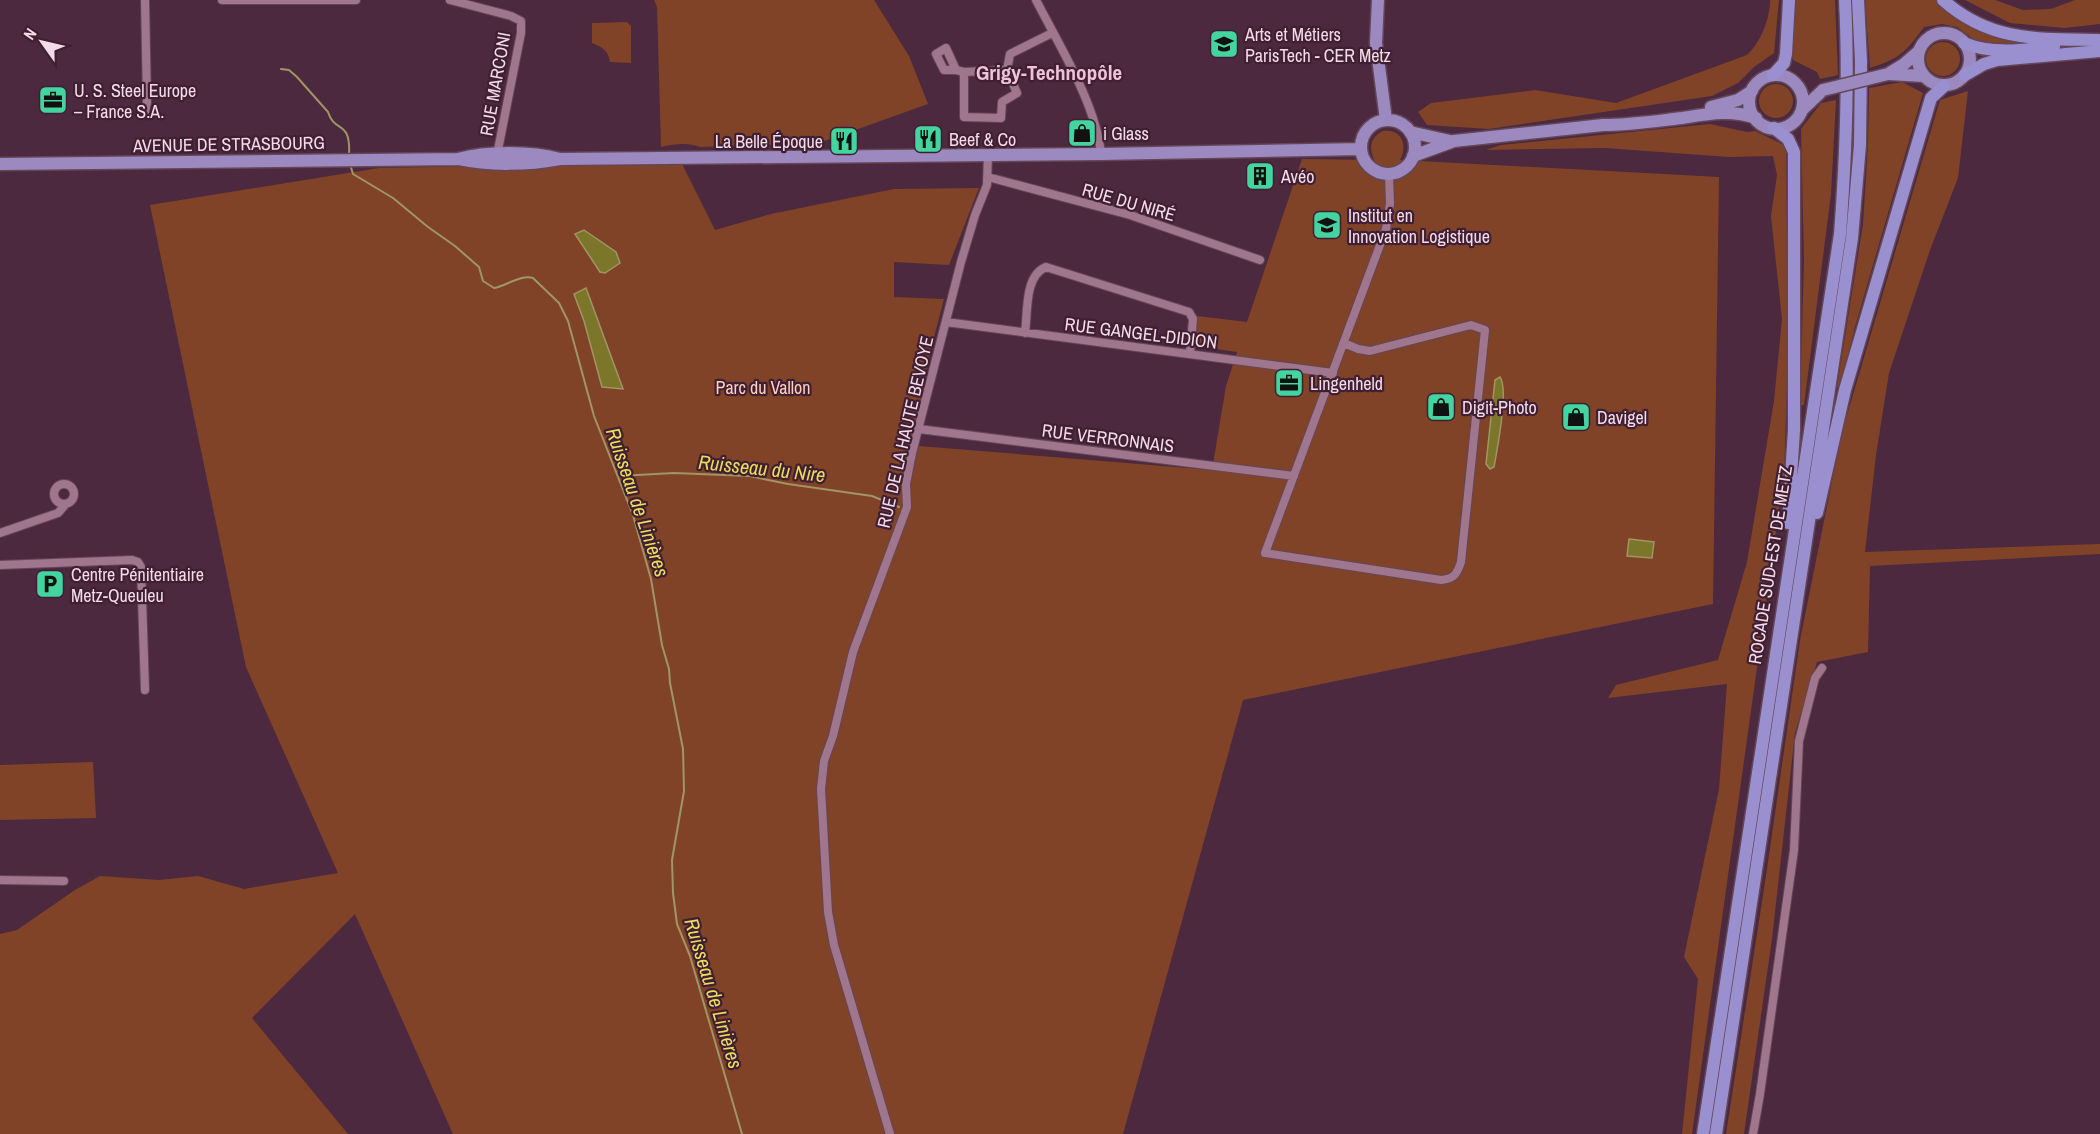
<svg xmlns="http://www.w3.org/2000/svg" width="2100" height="1134" viewBox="0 0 2100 1134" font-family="'Archivo Narrow',sans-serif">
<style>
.green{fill:#804327}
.water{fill:#7c762b;stroke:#a09564;stroke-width:1.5}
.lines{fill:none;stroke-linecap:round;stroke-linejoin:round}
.stream{stroke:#a09564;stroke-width:2}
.minor-casing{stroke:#634657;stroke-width:10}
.primary-casing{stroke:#634657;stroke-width:15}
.trunk-casing{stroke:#634657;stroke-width:15}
.minor{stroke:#9f768d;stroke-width:8}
.primary{stroke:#9b89bf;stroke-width:12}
.trunk{stroke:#9a90d0;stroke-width:12}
.primary-bridge-casing{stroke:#634657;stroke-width:15;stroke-linecap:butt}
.primary-bridge{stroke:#9b89bf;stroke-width:12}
.labels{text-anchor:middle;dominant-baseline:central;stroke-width:4.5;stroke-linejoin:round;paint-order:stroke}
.poi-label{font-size:18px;fill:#f3dce8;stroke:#411f33;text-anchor:start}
.street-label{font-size:18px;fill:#f3dce8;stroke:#411f33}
.park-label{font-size:18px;fill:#ffd0bb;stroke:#411f33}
.water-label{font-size:20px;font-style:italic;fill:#e9de5c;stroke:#411f33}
.quarter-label{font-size:21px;font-weight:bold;fill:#eec2da;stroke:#411f33}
</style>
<rect width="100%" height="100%" fill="#4c293e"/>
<path class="green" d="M654 0H874L909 56 928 104 819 143 700 147C688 142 673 144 661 147L657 7Z
M1770 0H1779L1774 53 1754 67 1738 83 1712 96 1489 129 1427 125 1418 112 1431 103 1535 90 1616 103 1747 55C1761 42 1770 19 1770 0Z
M1794 0H1835L1838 75 1820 79 1817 72 1793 60Z
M1865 0H1937L1944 8 2016 41 2017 44 2005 45 1976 41 1957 27 1942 24 1924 27C1906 52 1899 59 1870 68Z
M1965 0H1995L2023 10 2051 9 2075 0H2100V24L2064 28 2010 23Z
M627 22 631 26V63L610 62C609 51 602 47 592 43V23Z
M1926 59a17 17 0 1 1 34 0a17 17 0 1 1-34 0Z
M1902 82 1923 93 1855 327 1840 387H1837L1863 224 1868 144 1869 88Z
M1759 101a17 17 0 1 1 34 0a17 17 0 1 1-34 0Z
M1968 91 1958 178 1930 250 1889 373 1876 455 1865 552 2100 544V554L1870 566 1868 652 1817 662 1795 733 1772 939 1744 1134H1726L1766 876 1800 640 1842 432 1940 100Z
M1836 100 1831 194 1804 405H1800L1804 261 1801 129 1821 103Z
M1710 124 1747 132 1755 131 1786 146 1788 357 1784 474 1692 1134H1682L1698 979 1684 957 1719 789 1727 684 1608 698 1616 685 1718 660 1747 562 1774 401 1782 319 1771 216 1777 175 1773 156 1729 157 1605 148 1486 150 1501 145Z
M1383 131C1402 129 1408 145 1400 160L1719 177 1713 604 1243 700 1123 1134H453L355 914 252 1018 348 1134H0V934L17 930 75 890 100 876 159 880 198 876 244 889 338 873 246 667 150 205 379 168 681 162 715 230 771 214 894 189 979 188 949 265 894 262V297L944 299 927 364 919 446 1212 470 1226 386 1237 352 1195 346 1194 343 1197 316 1247 322 1302 159 1374 160C1369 148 1370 137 1383 131Z
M93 762 96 818 0 820V765Z"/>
<path class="water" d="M584 230 616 252 620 263 605 273 600 272 575 234Z
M586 288 623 389 602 387 584 321 574 294Z
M1500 377C1509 389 1497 451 1494 467L1490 469 1486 464 1495 380Z
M1629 539 1654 542 1652 558 1627 556Z"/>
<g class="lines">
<path class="stream" d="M281 69 289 70 297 77 328 112C335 134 351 119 349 155
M350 164 353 174 393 198 428 227 455 246 479 267 483 281 494 288C506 286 521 274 533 278L559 303 568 321 594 416 633 515 651 579 662 645 669 669 670 683 683 749 684 791 672 860 673 893 677 924 690 956 742 1134
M619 476 674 473 749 476 788 484 872 496 899 507"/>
<g class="minor-casing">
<path id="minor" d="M145 0 147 102 145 112
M222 0H356
M450 0 511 16 521 21V33L497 155
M1036 0C1059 45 1096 104 1101 154
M956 70H944L936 54 946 48 956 70 964 72
M1007 70 964 72V117L1001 118 1002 102 1017 93 1007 70 1010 54 1052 33
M988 177 1130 215 1260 260
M946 322 1333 373
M1025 333C1028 312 1024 276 1046 267L1189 312 1193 319 1190 354
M1344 343 1358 349 1370 351 1471 325 1485 330 1461 562C1457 574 1454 579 1441 580L1265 553 1386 229 1390 204 1389 174
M919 429 1294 476
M54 494a10 10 0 1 1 20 0a10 10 0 1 1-20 0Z
M0 533 58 513 65 505
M0 565 132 560 138 562 141 567 145 690
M0 880 64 881
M890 1134 834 945 828 912 821 789 824 761 833 736 853 652 907 507 906 484 912 453 961 262 975 215 987 185 988 154
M1753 1134 1760 1094 1794 850 1799 741 1815 678 1822 668"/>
</g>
<g class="primary-casing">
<path id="primary" d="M1378 0 1376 43 1386 120
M1918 59a26 26 0 1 1 52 0a26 26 0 1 1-52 0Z
M1888 74 1903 65 1918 52
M1889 74 1923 76
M1749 102a27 27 0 1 1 54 0a27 27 0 1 1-54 0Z
M1711 107 1738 100 1752 91
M1802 110 1823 90
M1361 147a27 27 0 1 1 54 0a27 27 0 1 1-54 0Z
M1410 132 1450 141
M1413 156 1454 141 1603 125C1630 125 1656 121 1682 118 1707 114 1731 109 1756 118
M560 159 1101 154 1361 149
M0 164 458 159C490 166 528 165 560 159 531 151 487 151 458 159"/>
</g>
<g class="trunk-casing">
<path id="trunk" d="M1943 0C1990 42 2039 39 2098 40
M1964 43C1993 55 2024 50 2054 46
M1773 75 1784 63 1786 54 1789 0
M1965 75 1984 64 1997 60 2100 51
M1774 128 1788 139 1794 152V430L1788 523
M1817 513 1845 390 1928 108 1931 98 1944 86
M1703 1134 1840 234C1846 155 1849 79 1845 0
M1716 1134 1852 238 1860 145 1861 61 1858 0"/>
</g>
<use href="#minor" class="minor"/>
<use href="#primary" class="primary"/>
<use href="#trunk" class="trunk"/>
<g class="primary-bridge-casing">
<path id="primary-bridge" d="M1823 90 1888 74"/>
</g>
<use href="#primary-bridge" class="primary-bridge"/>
</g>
<defs>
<g id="university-square" transform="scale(1.5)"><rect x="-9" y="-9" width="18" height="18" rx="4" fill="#43d4a0" stroke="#411f33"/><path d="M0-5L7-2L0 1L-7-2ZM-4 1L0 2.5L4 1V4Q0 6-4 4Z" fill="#111"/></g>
<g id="office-square" transform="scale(1.5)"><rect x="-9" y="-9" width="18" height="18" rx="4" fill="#43d4a0" stroke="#411f33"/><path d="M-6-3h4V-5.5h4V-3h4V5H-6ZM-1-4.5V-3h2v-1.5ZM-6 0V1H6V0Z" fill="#111"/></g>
<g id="shop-square" transform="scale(1.5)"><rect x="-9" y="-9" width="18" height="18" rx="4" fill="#43d4a0" stroke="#411f33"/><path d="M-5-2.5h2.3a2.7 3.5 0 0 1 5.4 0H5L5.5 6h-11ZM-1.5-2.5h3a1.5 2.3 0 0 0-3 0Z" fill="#111"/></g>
<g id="restaurant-square" transform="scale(1.5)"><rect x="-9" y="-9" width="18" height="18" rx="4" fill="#43d4a0" stroke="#411f33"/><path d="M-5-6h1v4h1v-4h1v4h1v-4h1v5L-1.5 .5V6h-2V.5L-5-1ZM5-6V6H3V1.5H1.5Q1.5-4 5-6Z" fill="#111"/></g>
<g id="building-square" transform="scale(1.5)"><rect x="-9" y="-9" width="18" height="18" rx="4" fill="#43d4a0" stroke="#411f33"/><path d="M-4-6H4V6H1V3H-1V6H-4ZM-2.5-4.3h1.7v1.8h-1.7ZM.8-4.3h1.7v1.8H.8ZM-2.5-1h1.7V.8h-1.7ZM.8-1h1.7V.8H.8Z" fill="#111"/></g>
<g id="parking-square" transform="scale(1.5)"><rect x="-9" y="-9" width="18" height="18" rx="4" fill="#43d4a0" stroke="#411f33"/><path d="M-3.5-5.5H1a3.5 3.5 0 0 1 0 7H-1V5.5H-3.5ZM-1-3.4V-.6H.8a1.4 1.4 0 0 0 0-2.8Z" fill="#111"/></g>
</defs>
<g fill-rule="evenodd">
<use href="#university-square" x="1224" y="44"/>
<use href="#office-square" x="53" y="100"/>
<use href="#shop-square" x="1082" y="133"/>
<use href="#restaurant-square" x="928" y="139"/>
<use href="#restaurant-square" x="844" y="141"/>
<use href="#building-square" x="1260" y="176"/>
<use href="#university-square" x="1327" y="225"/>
<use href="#office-square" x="1289" y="383"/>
<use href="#shop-square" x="1441" y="407"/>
<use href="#shop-square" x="1576" y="417"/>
<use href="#parking-square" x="50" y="584"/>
</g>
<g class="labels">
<g class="poi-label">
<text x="1245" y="34">Arts et Métiers<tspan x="1245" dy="21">ParisTech - CER Metz</tspan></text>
<text x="74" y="90">U. S. Steel Europe<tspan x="74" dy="21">– France S.A.</tspan></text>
<text x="1103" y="133">i Glass</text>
<text x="949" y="139">Beef &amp; Co</text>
<text x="823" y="141" text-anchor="end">La Belle Époque</text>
<text x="1281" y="176">Avéo</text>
<text x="1348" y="215">Institut en<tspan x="1348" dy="21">Innovation Logistique</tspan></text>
<text x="1310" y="383">Lingenheld</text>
<text x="1462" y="407">Digit-Photo</text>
<text x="1597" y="417">Davigel</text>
<text x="71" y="574">Centre Pénitentiaire<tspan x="71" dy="21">Metz-Queuleu</tspan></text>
</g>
<g class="street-label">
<text transform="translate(495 84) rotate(-80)">RUE MARCONI</text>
<text transform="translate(229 144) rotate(-1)">AVENUE DE STRASBOURG</text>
<text transform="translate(1129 202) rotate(16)">RUE DU NIRÉ</text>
<text transform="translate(1141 333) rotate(7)">RUE GANGEL-DIDION</text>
<text transform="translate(905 432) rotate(-77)">RUE DE LA HAUTE BEVOYE</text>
<text transform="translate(1108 438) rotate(7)">RUE VERRONNAIS</text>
<text transform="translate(1770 565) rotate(-81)">ROCADE SUD-EST DE METZ</text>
</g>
<g class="park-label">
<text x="763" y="387">Parc du Vallon</text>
</g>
<g class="water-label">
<text transform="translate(762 468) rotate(6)">Ruisseau du Nire</text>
<text transform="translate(638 502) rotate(71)">Ruisseau de Linières</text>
<text transform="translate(714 993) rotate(73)">Ruisseau de Linières</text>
</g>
<g class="quarter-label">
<text x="1049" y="72">Grigy-Technopôle</text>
</g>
</g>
<g transform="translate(42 42) rotate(304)" stroke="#411f33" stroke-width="4.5" paint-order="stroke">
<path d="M0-4.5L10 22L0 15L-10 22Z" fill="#f3dce8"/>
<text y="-9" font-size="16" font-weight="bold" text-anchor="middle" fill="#f3dce8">N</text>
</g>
</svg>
